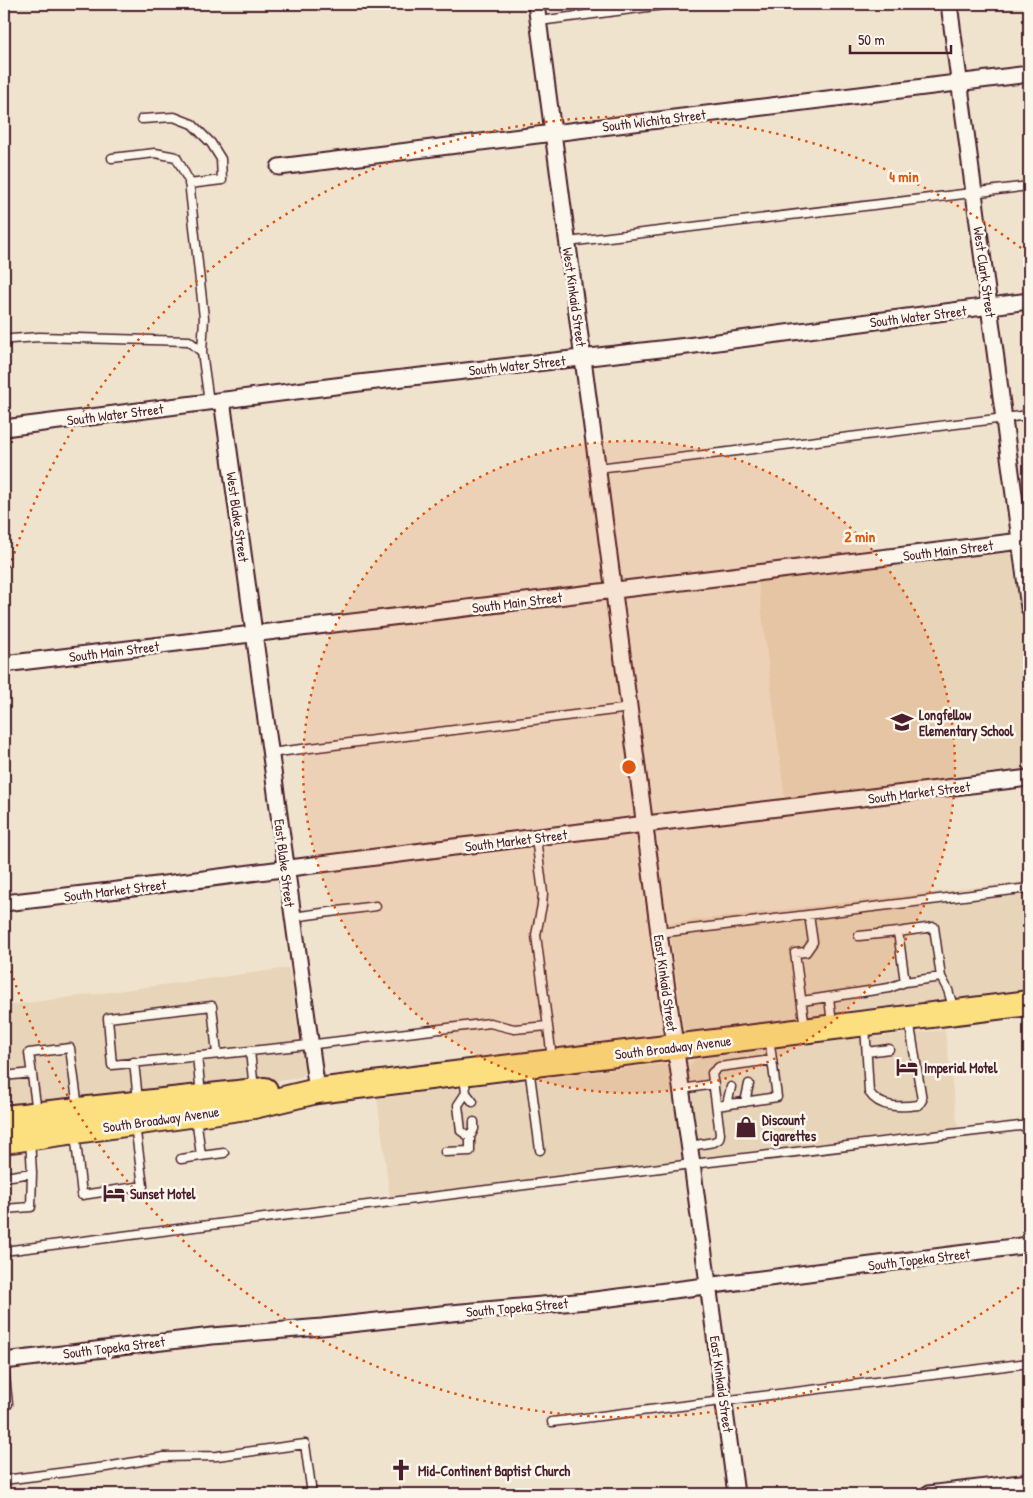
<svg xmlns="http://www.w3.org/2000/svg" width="1033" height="1498" viewBox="0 0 1033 1498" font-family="'Patrick Hand',sans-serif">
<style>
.built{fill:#e8d5b9}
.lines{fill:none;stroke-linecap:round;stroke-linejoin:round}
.service-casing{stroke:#4a1f2b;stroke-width:11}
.minor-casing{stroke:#4a1f2b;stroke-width:19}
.primary-casing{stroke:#4a1f2b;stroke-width:28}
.service{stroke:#fbf7ec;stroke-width:8}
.minor{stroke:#fbf7ec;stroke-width:15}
.primary{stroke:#fce080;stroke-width:24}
.ring{fill:none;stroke:#e0560e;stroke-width:2.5;stroke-dasharray:2.5 5}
.labels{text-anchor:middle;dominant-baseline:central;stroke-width:5;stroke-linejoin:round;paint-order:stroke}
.street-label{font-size:14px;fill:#4a1f2b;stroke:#fbf7ec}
.poi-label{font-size:14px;font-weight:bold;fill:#4a1f2b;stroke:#fbf7ec;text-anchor:start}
.centre{fill:#e0560e;stroke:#fbf7ec;stroke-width:2.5}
.ring-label{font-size:15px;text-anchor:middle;font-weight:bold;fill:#e0560e;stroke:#fbf7ec;stroke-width:5;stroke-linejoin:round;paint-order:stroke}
</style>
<rect width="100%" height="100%" fill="#f0e3ce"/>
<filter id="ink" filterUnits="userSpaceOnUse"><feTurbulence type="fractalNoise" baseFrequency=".02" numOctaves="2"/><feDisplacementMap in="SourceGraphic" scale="10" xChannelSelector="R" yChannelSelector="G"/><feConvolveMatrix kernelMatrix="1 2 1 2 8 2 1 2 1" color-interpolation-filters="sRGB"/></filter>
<g filter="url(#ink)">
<path class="built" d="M1010 550 1014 554 1029 674V770L785 801 758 581Z
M1029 881V991L704 1031 695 1032 686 1029 683 1026 669 923Z
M289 968 304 1069V1075L299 1078 260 1084 4 1108V1006Z
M945 1030 959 1134 702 1169 689 1072 691 1063 696 1059 823 1042Z
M663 1064 668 1066 672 1072 684 1171 391 1206 377 1098Z"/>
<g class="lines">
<g class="service-casing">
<path id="service" d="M539 21 671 4
M142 119 174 117 192 124 211 143 221 159 222 180 189 184
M112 158 155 153 176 157 189 181 204 318 202 352 209 402
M568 242 1029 186
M4 342 11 339 39 337 189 341 202 352
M598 468 1029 415
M270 753 630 708
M536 838 543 893 542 905 536 935 552 1058
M292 917 376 906
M659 933 1029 888
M859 936 898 932
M941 977 948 990 954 1010
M829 997 832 1025
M802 1001 889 988 905 982 898 932 934 927 941 977 905 982
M865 1025 869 1092C880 1109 901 1107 919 1105L922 1100 909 1020
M805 1028 795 953 806 952 813 942 809 915
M250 1051 254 1089
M867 1052 889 1049
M217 1054 212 1006 108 1018 112 1065 299 1046 490 1023 514 1029 548 1026
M197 1056 201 1094
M134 1062 138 1100
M529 1067 540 1150
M4 1076 32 1073
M682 1089 714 1084
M466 1093 473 1102
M745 1102 749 1084
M727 1104 731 1087
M717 1106 777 1097 769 1037
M37 1112 29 1053 70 1048 78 1108
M196 1116 201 1156 224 1153
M75 1133 82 1195 143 1186 135 1125
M470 1137 474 1129V1122
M690 1146 714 1142 719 1139 720 1134 712 1073 719 1067 772 1060
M445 1152 470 1151V1137L461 1131 458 1105 466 1093 464 1076
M181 1159 201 1156
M4 1177 32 1173 30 1139
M4 1209 31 1207 32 1173
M4 1251 692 1164 1029 1125
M4 1367 8 1404H4
M552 1422 1029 1363
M4 1480 106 1467 164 1457 217 1456 305 1444 312 1494"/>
</g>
<g class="minor-casing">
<path id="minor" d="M536 4 659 933 692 1164 736 1494
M949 4 1029 608
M279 167 1029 74
M222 400 317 1091
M4 428 359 383 687 346 1029 301
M4 664 1029 540
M4 903 110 891 454 847 1029 778
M4 1361 212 1336 322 1327 451 1313 587 1301 1029 1245
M928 1494 1029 1482"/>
</g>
<g class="primary-casing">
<path id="primary" d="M4 1118 265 1090
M4 1141 254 1106 317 1091 1029 1003"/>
</g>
<use href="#service" class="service"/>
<use href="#minor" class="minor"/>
<use href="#primary" class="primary"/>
</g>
</g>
<circle cx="629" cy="767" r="326" fill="#e0560e" fill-opacity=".12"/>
<g class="ring">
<circle cx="629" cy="767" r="326"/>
<path d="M1025 1283A651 651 0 0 1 5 952M5 582A651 651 0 0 1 1025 251"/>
</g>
<defs>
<g id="school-bare" transform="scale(1.725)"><path d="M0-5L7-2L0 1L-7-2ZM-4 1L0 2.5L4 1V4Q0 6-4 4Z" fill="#4a1f2b" stroke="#fbf7ec" stroke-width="2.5" paint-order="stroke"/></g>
<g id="hotel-bare" transform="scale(1.725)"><path d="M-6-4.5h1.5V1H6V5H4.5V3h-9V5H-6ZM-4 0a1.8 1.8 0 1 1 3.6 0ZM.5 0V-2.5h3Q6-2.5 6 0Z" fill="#4a1f2b" stroke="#fbf7ec" stroke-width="2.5" paint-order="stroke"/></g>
<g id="shop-bare" transform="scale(1.725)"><path d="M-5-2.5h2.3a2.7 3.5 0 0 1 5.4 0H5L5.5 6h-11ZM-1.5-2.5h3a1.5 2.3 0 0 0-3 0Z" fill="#4a1f2b" stroke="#fbf7ec" stroke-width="2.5" paint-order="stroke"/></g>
<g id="church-bare" transform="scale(1.725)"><path d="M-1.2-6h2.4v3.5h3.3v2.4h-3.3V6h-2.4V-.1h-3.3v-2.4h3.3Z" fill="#4a1f2b" stroke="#fbf7ec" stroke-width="2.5" paint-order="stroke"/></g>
</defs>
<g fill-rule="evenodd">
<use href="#school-bare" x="902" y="722"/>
<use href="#hotel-bare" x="907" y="1067"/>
<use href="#shop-bare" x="746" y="1127"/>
<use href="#hotel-bare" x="114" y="1193"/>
<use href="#church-bare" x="401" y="1470"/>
</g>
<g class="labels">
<g class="street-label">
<text transform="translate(654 120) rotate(-7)">South Wichita Street</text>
<text transform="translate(985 272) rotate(82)">West Clark Street</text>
<text transform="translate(575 297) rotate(82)">West Kinkaid Street</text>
<text transform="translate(918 316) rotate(-7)">South Water Street</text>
<text transform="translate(517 365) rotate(-6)">South Water Street</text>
<text transform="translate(115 414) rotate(-7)">South Water Street</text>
<text transform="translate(238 517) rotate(82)">West Blake Street</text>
<text transform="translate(948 550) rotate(-7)">South Main Street</text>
<text transform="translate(517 602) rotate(-7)">South Main Street</text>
<text transform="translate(114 651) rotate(-7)">South Main Street</text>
<text transform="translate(919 792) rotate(-7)">South Market Street</text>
<text transform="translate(516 840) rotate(-7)">South Market Street</text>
<text transform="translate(285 863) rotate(83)">East Blake Street</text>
<text transform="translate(115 890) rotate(-7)">South Market Street</text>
<text transform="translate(666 983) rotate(82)">East Kinkaid Street</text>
<text transform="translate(673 1047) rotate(-7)">South Broadway Avenue</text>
<text transform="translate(161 1119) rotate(-8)">South Broadway Avenue</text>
<text transform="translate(919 1259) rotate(-7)">South Topeka Street</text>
<text transform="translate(517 1307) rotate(-5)">South Topeka Street</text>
<text transform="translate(114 1347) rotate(-7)">South Topeka Street</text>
<text transform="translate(722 1384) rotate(82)">East Kinkaid Street</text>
</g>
<g class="poi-label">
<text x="919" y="714">Longfellow<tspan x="919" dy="16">Elementary School</tspan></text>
<text x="924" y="1067">Imperial Motel</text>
<text x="762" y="1119">Discount<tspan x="762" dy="16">Cigarettes</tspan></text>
<text x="130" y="1193">Sunset Motel</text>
<text x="418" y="1470">Mid-Continent Baptist Church</text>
</g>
</g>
<circle cx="629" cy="767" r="8" class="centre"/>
<g class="ring-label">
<text x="904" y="182">4 min</text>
<text x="860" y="542">2 min</text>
</g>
<rect width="1033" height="1498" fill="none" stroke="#fbf7ec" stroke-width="20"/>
<rect x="10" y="10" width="1013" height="1478" fill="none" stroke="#4a1f2b" stroke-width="2" filter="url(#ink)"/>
<path d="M850 45v8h101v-8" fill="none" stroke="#4a1f2b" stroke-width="2.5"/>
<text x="858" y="45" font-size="15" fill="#4a1f2b" stroke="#fbf7ec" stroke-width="4" paint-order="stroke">50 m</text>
</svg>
